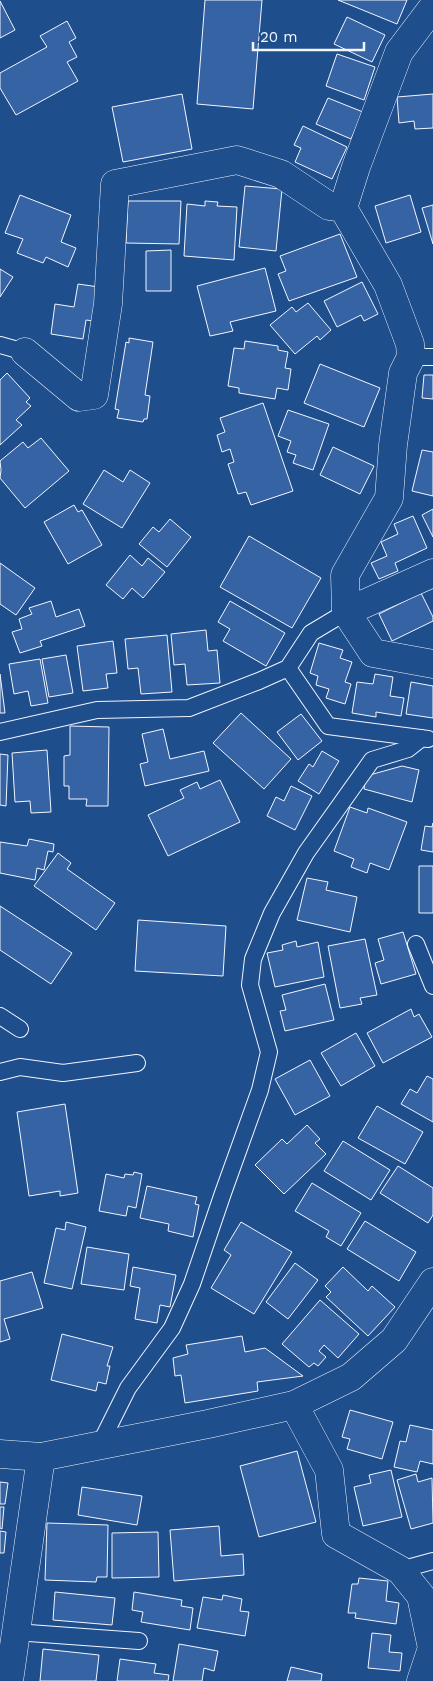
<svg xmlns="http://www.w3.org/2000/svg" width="433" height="1681" viewBox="0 0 433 1681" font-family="'Work Sans',sans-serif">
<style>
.building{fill:#3563a3;stroke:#f2f6ff}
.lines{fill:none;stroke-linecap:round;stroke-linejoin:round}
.lane-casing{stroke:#f2f6ff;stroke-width:18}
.street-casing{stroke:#f2f6ff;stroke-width:29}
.primary-casing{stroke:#f2f6ff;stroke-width:29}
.lane{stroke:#1f4e8c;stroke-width:16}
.street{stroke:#1f4e8c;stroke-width:28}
.primary{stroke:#1f4e8c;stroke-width:28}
</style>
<rect width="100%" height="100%" fill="#1f4e8c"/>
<path class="building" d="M205 0H262L253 109 197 104Z
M338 0H407L397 24Z
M0 1 15 30 0 38Z
M347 17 385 35 372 62 334 44Z
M67 21 76 38 69 42 77 57 67 62 78 81 16 115 0 88V73L47 47 40 36Z
M337 54 375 67 364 100 326 86Z
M182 94 192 149 123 162 112 107Z
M433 94V128L415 129 414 121 399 123 397 97Z
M328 98 363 112 351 139 316 124Z
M303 126 347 147 332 179 295 162 301 148 294 145Z
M245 186 282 189 276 251 239 247Z
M20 195 71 215 61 242 76 248 68 267 46 257 43 263 17 253 23 239 5 233Z
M410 195 421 232 386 243 375 206Z
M128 201H181L179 244 126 243Z
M205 201 218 202 217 206 237 207 234 260 184 256 187 204 205 206Z
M433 205V244L422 208Z
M340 234 357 277 289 301 278 274 286 271 280 256Z
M171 250V291H146V251Z
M265 268 276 311 230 322 233 331 210 336 197 286Z
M0 269 13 277 0 297Z
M362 282 378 314 364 321 361 315 337 327 324 301Z
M78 284 99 287 94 321 86 320 83 339 51 334 55 304 74 307Z
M308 303 331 330 320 340 317 336 295 354 270 325 292 307 296 312Z
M129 338 153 342 145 395 150 396 147 419H144L143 422 117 418 119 410 115 409 126 342 129 343Z
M245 341 278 346V350L288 352 285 368 291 369 288 390 277 388 275 399 239 393V388L228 386 234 348 244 349Z
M320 364 380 388 364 427 304 403Z
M7 373 30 398 26 402 31 406 16 420 22 425 0 445V380Z
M424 375H433V399L422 398Z
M263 403 293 491 251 505 246 492 238 494 228 464 234 462 230 449 222 452 217 435 225 432 220 418Z
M288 410 329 424 313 470 293 463 296 455 287 452 291 441 278 436Z
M41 438 69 471 25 508 0 478 1 470 0 461 23 442 28 448Z
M333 447 374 466 360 494 320 475Z
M422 450 433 452V496L412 491Z
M104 470 123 482 130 470 150 483 122 528 83 504Z
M74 505 78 512 82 510 102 545 68 564 44 522Z
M433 509V537L422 515Z
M413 516 427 548 395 563 398 571 379 579 371 563 387 556 381 542 398 534 394 524Z
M170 519 191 537 167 567 139 544 153 527 159 532Z
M249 536 321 578 292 628 220 587Z
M130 555 142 566 148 558 165 572 143 598 132 588 123 599 106 585Z
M0 563 35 588 16 615 0 604Z
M421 593 433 617V621L392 641 379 614Z
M51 601 56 617 79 609 85 626 40 641 42 646 20 653 12 632 22 629 19 619 32 614 29 608Z
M230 601 285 633 266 666 223 641 230 629 218 622Z
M206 630 208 651 217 650 220 683 187 685 185 664 174 665 171 634Z
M167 635 172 692 141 694 138 668 128 669 125 639Z
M113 641 117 673 106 674 108 688 83 691 77 646Z
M319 643 343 650 340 658 352 662 345 682 351 684 345 704 326 698 329 689 316 685 318 676 310 673Z
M66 655 73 693 49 697 42 659Z
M40 659 48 703 31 706 28 691 14 694 9 664Z
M0 674 5 713H0Z
M375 674 393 677 390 696 404 698 401 716 376 712V717L352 713 357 682 373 684Z
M411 682 433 686V718L406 714Z
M241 713 291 759 264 789 213 743Z
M301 714 322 741 298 760 277 732Z
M70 726 109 727 108 806H86L87 799H69V786H64V756L70 755Z
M163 729 170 759 204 751 209 771 145 786 140 764 148 762 142 734Z
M47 750 51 812 31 813 30 801 15 802 12 753Z
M322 751 339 761 319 794 298 781 309 764 313 767Z
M0 754 8 755 6 806 0 805Z
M402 766 419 770 412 802 364 789 366 776Z
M220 780 240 822 168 856 148 815 184 798 180 790 197 782 200 789Z
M291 786 312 796 295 830 267 816 276 797 284 801Z
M350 807 367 813 368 808 407 822 389 870 370 863 367 873 351 867 354 859 334 851Z
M433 823V852L421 850 425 826 432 827Z
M29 839 54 844 53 852 48 851 44 870 37 868 35 880 0 873V842L27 846Z
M58 853 71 863 67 869 115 903 96 930 34 886Z
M419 866H433V913H419Z
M307 878 328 882 326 890 357 897 350 932 297 920Z
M0 906 72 953 51 984 0 950Z
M138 920 226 926 223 976 135 971Z
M403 932 416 974 381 984 375 963 384 960 378 939Z
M365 939 377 995 360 998 362 1004 340 1008 328 946Z
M296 941 297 947 318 942 324 977 275 987 267 953 283 950 282 945Z
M325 984 334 1020 285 1031 280 1011 286 1010 282 995Z
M411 1009 414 1017 419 1014 432 1037 383 1063 367 1033Z
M356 1033 375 1066 341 1086 321 1053Z
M310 1060 330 1096 295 1115 275 1079Z
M427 1076 433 1079V1122L401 1104 410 1089 417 1093Z
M65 1104 78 1193 60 1196V1191L29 1196 17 1112Z
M377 1106 423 1132 405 1164 358 1138Z
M307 1125 320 1139 315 1143 326 1154 284 1194 255 1165 282 1139 287 1144Z
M343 1141 390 1170 371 1200 324 1171Z
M398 1166 433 1188V1215L428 1223 380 1193Z
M134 1172 142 1174 136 1208 128 1206 126 1216 99 1211 106 1174 124 1178 125 1174 133 1175Z
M312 1183 361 1213 341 1246 326 1237 329 1231 295 1211Z
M147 1186 197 1197 195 1204 199 1205 193 1237 168 1231 169 1224 140 1218Z
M365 1221 416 1252 399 1281 347 1249Z
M66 1222 86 1227 72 1289 44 1283 56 1228 65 1230Z
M241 1222 292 1252 254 1314 211 1288 231 1255 224 1250Z
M87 1247 129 1254 124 1290 81 1284Z
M295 1263 318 1280 288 1319 266 1302Z
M133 1267 176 1275 170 1307 160 1305 157 1323 135 1319 140 1288 130 1286Z
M343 1267 368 1291 372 1286 395 1307 368 1336 326 1297 331 1292 325 1286Z
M32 1272 43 1308 4 1319 10 1339 0 1342V1281Z
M320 1300 359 1334 338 1358 324 1345 319 1351 326 1357 318 1366 314 1363 309 1367 282 1344Z
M62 1334 113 1347 107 1366H110L106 1384 98 1382 96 1391 51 1380Z
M242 1336 245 1352 265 1348 303 1376 257 1382 258 1391 185 1403 181 1375 175 1376 173 1358 188 1354 186 1345Z
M350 1410 393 1422 382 1459 347 1449 350 1439 342 1437Z
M410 1425 433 1430V1464L420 1461 417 1472 394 1467 400 1441 406 1442Z
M297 1451 316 1522 259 1537 240 1466Z
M391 1470 402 1517 363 1526 354 1487 371 1483 369 1475Z
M416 1474 418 1482 432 1478 433 1523 411 1529 397 1480Z
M0 1482 8 1483 5 1504H0Z
M82 1487 142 1496 137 1525 78 1515Z
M0 1507H4L2 1529 0 1528Z
M47 1523 108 1525 107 1577H97L96 1582 45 1580Z
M219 1526 221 1556 243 1554 244 1575 174 1581 170 1530Z
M0 1531 6 1532 4 1553H0Z
M158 1532 159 1577 112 1578V1533Z
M359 1578 388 1581 386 1601 399 1603 396 1624 355 1618 356 1613H348L352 1584H358Z
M55 1592 115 1598 112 1625 53 1620Z
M134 1592 182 1600 181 1606 193 1608 190 1630 141 1622 143 1612 132 1610Z
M223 1595 242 1599 240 1611 249 1612 245 1636 197 1628 203 1597 222 1600Z
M372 1633 391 1635 389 1652 402 1653 400 1671 368 1668Z
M179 1644 218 1651 214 1671 204 1668 202 1681H173Z
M43 1649 99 1655 96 1681H40Z
M120 1659 156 1664 154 1673 169 1675 168 1681H117Z
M291 1667 322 1674 321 1681H287Z"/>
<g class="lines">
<g class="lane-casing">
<path id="lane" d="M0 345 25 352
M411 357H433
M288 668 328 726 428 739
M0 732 97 710 189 708 259 681 288 668 311 633 346 612
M416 944 433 986
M0 1016 20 1029
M0 1072 20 1067 63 1073 137 1063
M99 1446 128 1388 172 1328 192 1284 223 1193 260 1090 269 1052 250 985 253 959 272 913 306 853 372 760 408 749 422 738
M400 1570 433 1561
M15 1632 139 1641"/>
</g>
<g class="street-casing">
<path id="street" d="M433 7 399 52 356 167 343 208 388 285 410 344 411 357 403 373 393 445 389 498 345 575 346 612 373 653 433 664
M25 352 79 397 94 395 108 304 115 184 237 160 281 174 329 206 343 208
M346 612 433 573
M294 1405 329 1470 336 1534 400 1570 421 1596 432 1648 421 1681
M9 1681 41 1457"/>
</g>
<g class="primary-casing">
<path id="primary" d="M0 1454 41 1457 208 1424 294 1405 351 1377 394 1340 433 1282"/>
</g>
<use href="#lane" class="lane"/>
<use href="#street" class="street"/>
<use href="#primary" class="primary"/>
</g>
<path d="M253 42v8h111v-8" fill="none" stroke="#f2f6ff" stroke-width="2.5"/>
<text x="260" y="42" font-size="15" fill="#f2f6ff" stroke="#1f4e8c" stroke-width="4" paint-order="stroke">20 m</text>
</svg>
